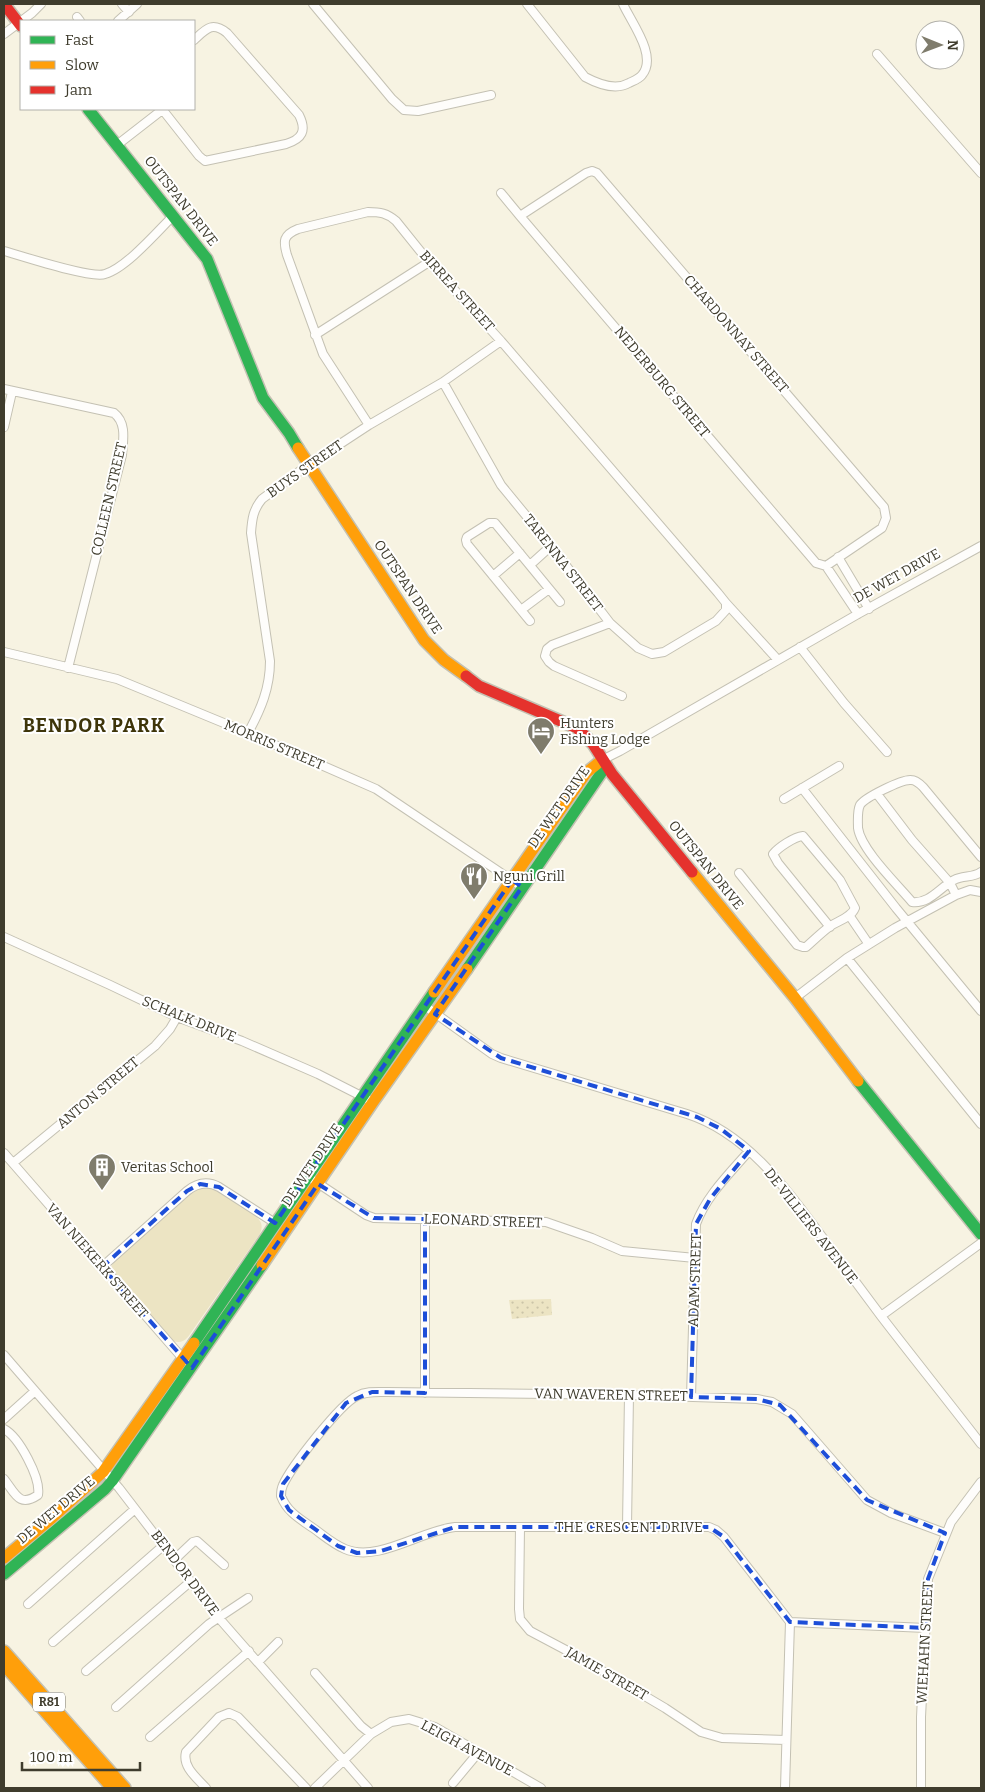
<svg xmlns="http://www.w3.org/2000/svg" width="985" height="1792" viewBox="0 0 985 1792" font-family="Bitter,serif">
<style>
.grass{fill:#ece4c3}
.park{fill:url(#park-dots)}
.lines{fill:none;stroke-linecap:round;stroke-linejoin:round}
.street-casing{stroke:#c4c1b3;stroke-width:10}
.fast-casing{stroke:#c4c1b3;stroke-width:14}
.slow-casing{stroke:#c4c1b3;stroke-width:14}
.jam-casing{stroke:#c4c1b3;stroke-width:14}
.street{stroke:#fefdfb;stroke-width:8}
.fast{stroke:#30b455;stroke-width:11}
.slow{stroke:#ff9f0a;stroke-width:11}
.jam{stroke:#e5322d;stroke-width:11}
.marked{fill:none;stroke:#1d4ed8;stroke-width:4;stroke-dasharray:10 6;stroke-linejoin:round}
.labels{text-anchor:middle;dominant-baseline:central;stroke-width:4;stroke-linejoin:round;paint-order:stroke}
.shield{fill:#fff;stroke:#79766c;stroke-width:1}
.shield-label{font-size:12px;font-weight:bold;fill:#3f3c2d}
.street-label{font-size:14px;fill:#3f3c2d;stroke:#fff}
.poi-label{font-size:14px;fill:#3f3c2d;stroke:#fff;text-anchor:start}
.district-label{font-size:19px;font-weight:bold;letter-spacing:1px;fill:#3e350a;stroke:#fff}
</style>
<defs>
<pattern id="park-dots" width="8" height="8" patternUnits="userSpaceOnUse" patternTransform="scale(1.25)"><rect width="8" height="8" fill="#ece4c3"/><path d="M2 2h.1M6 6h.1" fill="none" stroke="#cbc4a8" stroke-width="1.8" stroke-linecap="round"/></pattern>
</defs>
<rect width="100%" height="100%" fill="#f7f3e2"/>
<path class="grass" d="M205 1187C215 1187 258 1213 261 1223 263 1229 260 1234 257 1238L188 1337C183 1343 177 1343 169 1340L111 1274V1267L115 1260 192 1192Z"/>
<path class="park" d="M551 1299 552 1315 512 1319 509 1300Z"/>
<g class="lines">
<g class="street-casing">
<path id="street" d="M122 4 129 12
M313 4 392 99 404 110 418 111 491 95
M527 4 585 77C598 84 615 91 629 83 633 81 639 79 642 75 658 56 631 22 623 4
M77 17 80 21
M118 21 137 4
M4 34 32 13 41 4
M877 54 981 173
M162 109 199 156 205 161 286 144C302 139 307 131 299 115L227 33C212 21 206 29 194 40
M117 145 162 110
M501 193 520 216 816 563 826 566 882 528 886 518 884 507 597 173 592 171 586 173 520 216
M4 251C22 256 91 279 105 274 126 268 157 232 173 216
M315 335 429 262
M4 389 114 413C127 423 123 441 122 455L68 668
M369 425 323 354 287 255C283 241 283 235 298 229L368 212C380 212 387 213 396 221L429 262 501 341 718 593 726 603V610L716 621 664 652 652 654 638 648 610 623 551 546 501 485 443 382
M4 427 12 392
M838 557 869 609
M530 565 551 546
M826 566 858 614
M493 576 520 553
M726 603 778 660
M521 610 549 589
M530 621 467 544 466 540 467 537 489 523H495L560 602
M610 623 552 645 547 649 545 656 549 662 554 666 622 696
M800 647 844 703 887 752
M4 652 117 679 248 733 376 789 522 887
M248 733C261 709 270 688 270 661L251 533C252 519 253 510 262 499L308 465 369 425 443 382 501 341
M602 760 620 751 858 614 981 546
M802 788 896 908 981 1011
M877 794 912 840 950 883 956 895
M784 799 839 766
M981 857 923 787C920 784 916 780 911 780 902 779 864 798 860 805 857 811 858 822 858 828 861 850 898 885 912 902 930 904 940 887 954 880 963 875 973 878 981 872
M739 873 797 945 803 947H806C814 940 821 933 829 927 837 921 851 918 855 908L840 880 803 836C794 837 779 847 773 854L778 863 830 927
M849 915 868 943
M4 937 110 985 177 1017 242 1041 318 1074 373 1102
M847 958 981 1124
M795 998 847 958 895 928 956 895 970 890 981 892
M425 1006 492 1054 501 1058 687 1114C746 1133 785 1187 820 1234 840 1261 860 1288 881 1316 914 1359 948 1401 981 1444
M4 1153 185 1361
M13 1163 155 1046 170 1029 177 1017
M307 1176 366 1215 374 1218 546 1222 592 1238 622 1251 695 1258
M102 1267 187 1191C197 1183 208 1181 219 1187L275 1223
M881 1316 981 1243
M4 1355 119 1488 218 1617 368 1788
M425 1393V1219
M691 1397 696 1224C706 1196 730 1173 749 1151
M4 1419 35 1391
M4 1429C19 1437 41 1478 38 1495 19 1508 15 1493 4 1479
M627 1526 629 1395
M520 1527 519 1609 520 1619 530 1631 579 1657 665 1708 701 1732 722 1738 786 1740
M174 1560 193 1542 197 1541 224 1565
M28 1604 135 1509
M790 1622 926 1628
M53 1642 164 1545
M258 1662 278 1642
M86 1671 190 1582
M315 1673 361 1726 371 1734
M116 1707 209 1624 248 1598
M150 1737 249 1651
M453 1783 478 1753
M206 1788C197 1778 182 1767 186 1752L219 1717 229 1713 238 1717 306 1788
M315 1788 371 1734 391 1722 409 1719 435 1727 541 1788
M785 1788 790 1622 724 1537 716 1530 709 1527H455C422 1530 378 1563 345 1549 333 1544 323 1535 313 1528 300 1519 287 1512 281 1496 281 1492 281 1489 283 1485 291 1467 340 1404 357 1396 366 1391 377 1392 387 1392L629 1395 757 1399 772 1402 792 1414 867 1500 891 1513 945 1533
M921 1788V1717L928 1579 951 1522 981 1482"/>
</g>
<g class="fast-casing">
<path id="fast" d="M88 109 207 259 263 398 289 433 298 448
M467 969 606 766
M858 1081 981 1234
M194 1343 434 992
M4 1574 105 1489 112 1481 262 1265"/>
</g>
<g class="slow-casing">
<path id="slow" d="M298 448 424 640 444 660 466 676
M692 872 795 998 858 1081
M434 992 586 773 602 760
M262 1265 373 1102 467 969
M4 1558 52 1518 103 1472 194 1343
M4 1651 125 1788
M4 1665 112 1788"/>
</g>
<g class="jam-casing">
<path id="jam" d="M4 4 21 26
M466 676 479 686 577 728 593 744 612 774 692 872"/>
</g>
<use href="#street" class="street"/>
<use href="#fast" class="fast"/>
<use href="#slow" class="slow"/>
<use href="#jam" class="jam"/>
</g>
<path class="marked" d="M512 880 522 887 435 1014 501 1058 697 1117 721 1129 749 1151 710 1199 696 1224 691 1397 757 1399 780 1405 867 1500 945 1533 928 1579 926 1628 790 1622 724 1537 709 1527H455L381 1551 357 1553 338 1546 289 1510 281 1496 283 1484 346 1403 372 1392 425 1393V1219L374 1218 318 1184 192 1368 102 1267 187 1191 200 1184 219 1187 275 1223Z"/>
<defs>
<g id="hotel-pin" transform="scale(1.4375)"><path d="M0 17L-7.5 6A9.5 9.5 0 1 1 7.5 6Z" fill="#7f7c6c" stroke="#fff"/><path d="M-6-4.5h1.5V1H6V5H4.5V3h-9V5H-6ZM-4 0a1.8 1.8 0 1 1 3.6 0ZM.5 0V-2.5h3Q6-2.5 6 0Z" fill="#fff"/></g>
<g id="restaurant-pin" transform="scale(1.4375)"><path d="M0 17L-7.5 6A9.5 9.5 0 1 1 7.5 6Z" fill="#7f7c6c" stroke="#fff"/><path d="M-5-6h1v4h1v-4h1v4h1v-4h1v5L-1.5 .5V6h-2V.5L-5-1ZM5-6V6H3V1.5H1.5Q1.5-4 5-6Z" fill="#fff"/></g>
<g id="building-pin" transform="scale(1.4375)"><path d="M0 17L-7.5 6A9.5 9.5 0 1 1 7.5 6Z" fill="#7f7c6c" stroke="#fff"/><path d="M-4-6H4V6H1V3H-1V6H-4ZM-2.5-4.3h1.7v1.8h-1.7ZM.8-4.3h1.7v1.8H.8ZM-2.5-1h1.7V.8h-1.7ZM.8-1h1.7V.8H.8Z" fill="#fff"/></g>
</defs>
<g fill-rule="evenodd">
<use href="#hotel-pin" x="541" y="731"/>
<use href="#restaurant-pin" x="474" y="876"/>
<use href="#building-pin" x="102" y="1167"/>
</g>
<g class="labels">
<rect class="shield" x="33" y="1692.5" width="32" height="19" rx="4"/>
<g class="shield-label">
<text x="49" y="1702">R81</text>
</g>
<g class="street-label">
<text transform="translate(181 201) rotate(52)">OUTSPAN DRIVE</text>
<text transform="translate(457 291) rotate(48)">BIRREA STREET</text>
<text transform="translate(736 334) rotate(49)">CHARDONNAY STREET</text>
<text transform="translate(662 382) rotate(50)">NEDERBURG STREET</text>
<text transform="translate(305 469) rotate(-35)">BUYS STREET</text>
<text transform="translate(109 499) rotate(-77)">COLLEEN STREET</text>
<text transform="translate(563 563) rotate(52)">TARENNA STREET</text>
<text transform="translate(897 576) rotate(-29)">DE WET DRIVE</text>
<text transform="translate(408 587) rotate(56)">OUTSPAN DRIVE</text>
<text transform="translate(274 745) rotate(23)">MORRIS STREET</text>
<text transform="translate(559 807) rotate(-55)">DE WET DRIVE</text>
<text transform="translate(706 865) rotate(51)">OUTSPAN DRIVE</text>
<text transform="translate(189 1019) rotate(22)">SCHALK DRIVE</text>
<text transform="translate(98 1093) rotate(-40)">ANTON STREET</text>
<text transform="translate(312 1165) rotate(-56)">DE WET DRIVE</text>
<text transform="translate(483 1221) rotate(2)">LEONARD STREET</text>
<text transform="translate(811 1226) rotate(52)">DE VILLIERS AVENUE</text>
<text transform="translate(97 1261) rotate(49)">VAN NIEKERK STREET</text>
<text transform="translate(695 1280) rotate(-88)">ADAM STREET</text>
<text transform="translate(611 1395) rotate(1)">VAN WAVEREN STREET</text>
<text transform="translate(56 1510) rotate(-40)">DE WET DRIVE</text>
<text x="629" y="1527">THE CRESCENT DRIVE</text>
<text transform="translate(185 1573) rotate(53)">BENDOR DRIVE</text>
<text transform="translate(925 1643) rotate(-87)">WIEHAHN STREET</text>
<text transform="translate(607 1674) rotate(30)">JAMIE STREET</text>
<text transform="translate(467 1748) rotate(28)">LEIGH AVENUE</text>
</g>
<g class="poi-label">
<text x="560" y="723">Hunters<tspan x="560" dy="16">Fishing Lodge</tspan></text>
<text x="493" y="876">Nguni Grill</text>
<text x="121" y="1167">Veritas School</text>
</g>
<g class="district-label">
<text x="94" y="725">BENDOR PARK</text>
</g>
</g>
<rect width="985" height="1792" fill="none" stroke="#3f3c2d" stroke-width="10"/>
<rect x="20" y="20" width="175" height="90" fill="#ffffff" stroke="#b2b1ab"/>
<rect x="30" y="36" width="25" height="8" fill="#30b455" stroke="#b2b1ab"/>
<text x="65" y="45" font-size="15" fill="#3f3c2d">Fast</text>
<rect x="30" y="61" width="25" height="8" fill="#ff9f0a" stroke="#b2b1ab"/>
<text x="65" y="70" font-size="15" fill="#3f3c2d">Slow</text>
<rect x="30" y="86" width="25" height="8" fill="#e5322d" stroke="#b2b1ab"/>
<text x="65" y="95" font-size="15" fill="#3f3c2d">Jam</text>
<g transform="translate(940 45) rotate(91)"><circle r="24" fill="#ffffff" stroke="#b2b1ab"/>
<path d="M0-4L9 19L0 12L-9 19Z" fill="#7f7c6c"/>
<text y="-8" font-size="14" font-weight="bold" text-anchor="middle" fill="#3f3c2d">N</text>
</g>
<path d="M22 1762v8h118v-8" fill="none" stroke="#3f3c2d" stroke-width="2.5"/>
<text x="30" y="1762" font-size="15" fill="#3f3c2d" stroke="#ffffff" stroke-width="4" paint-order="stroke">100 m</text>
</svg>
